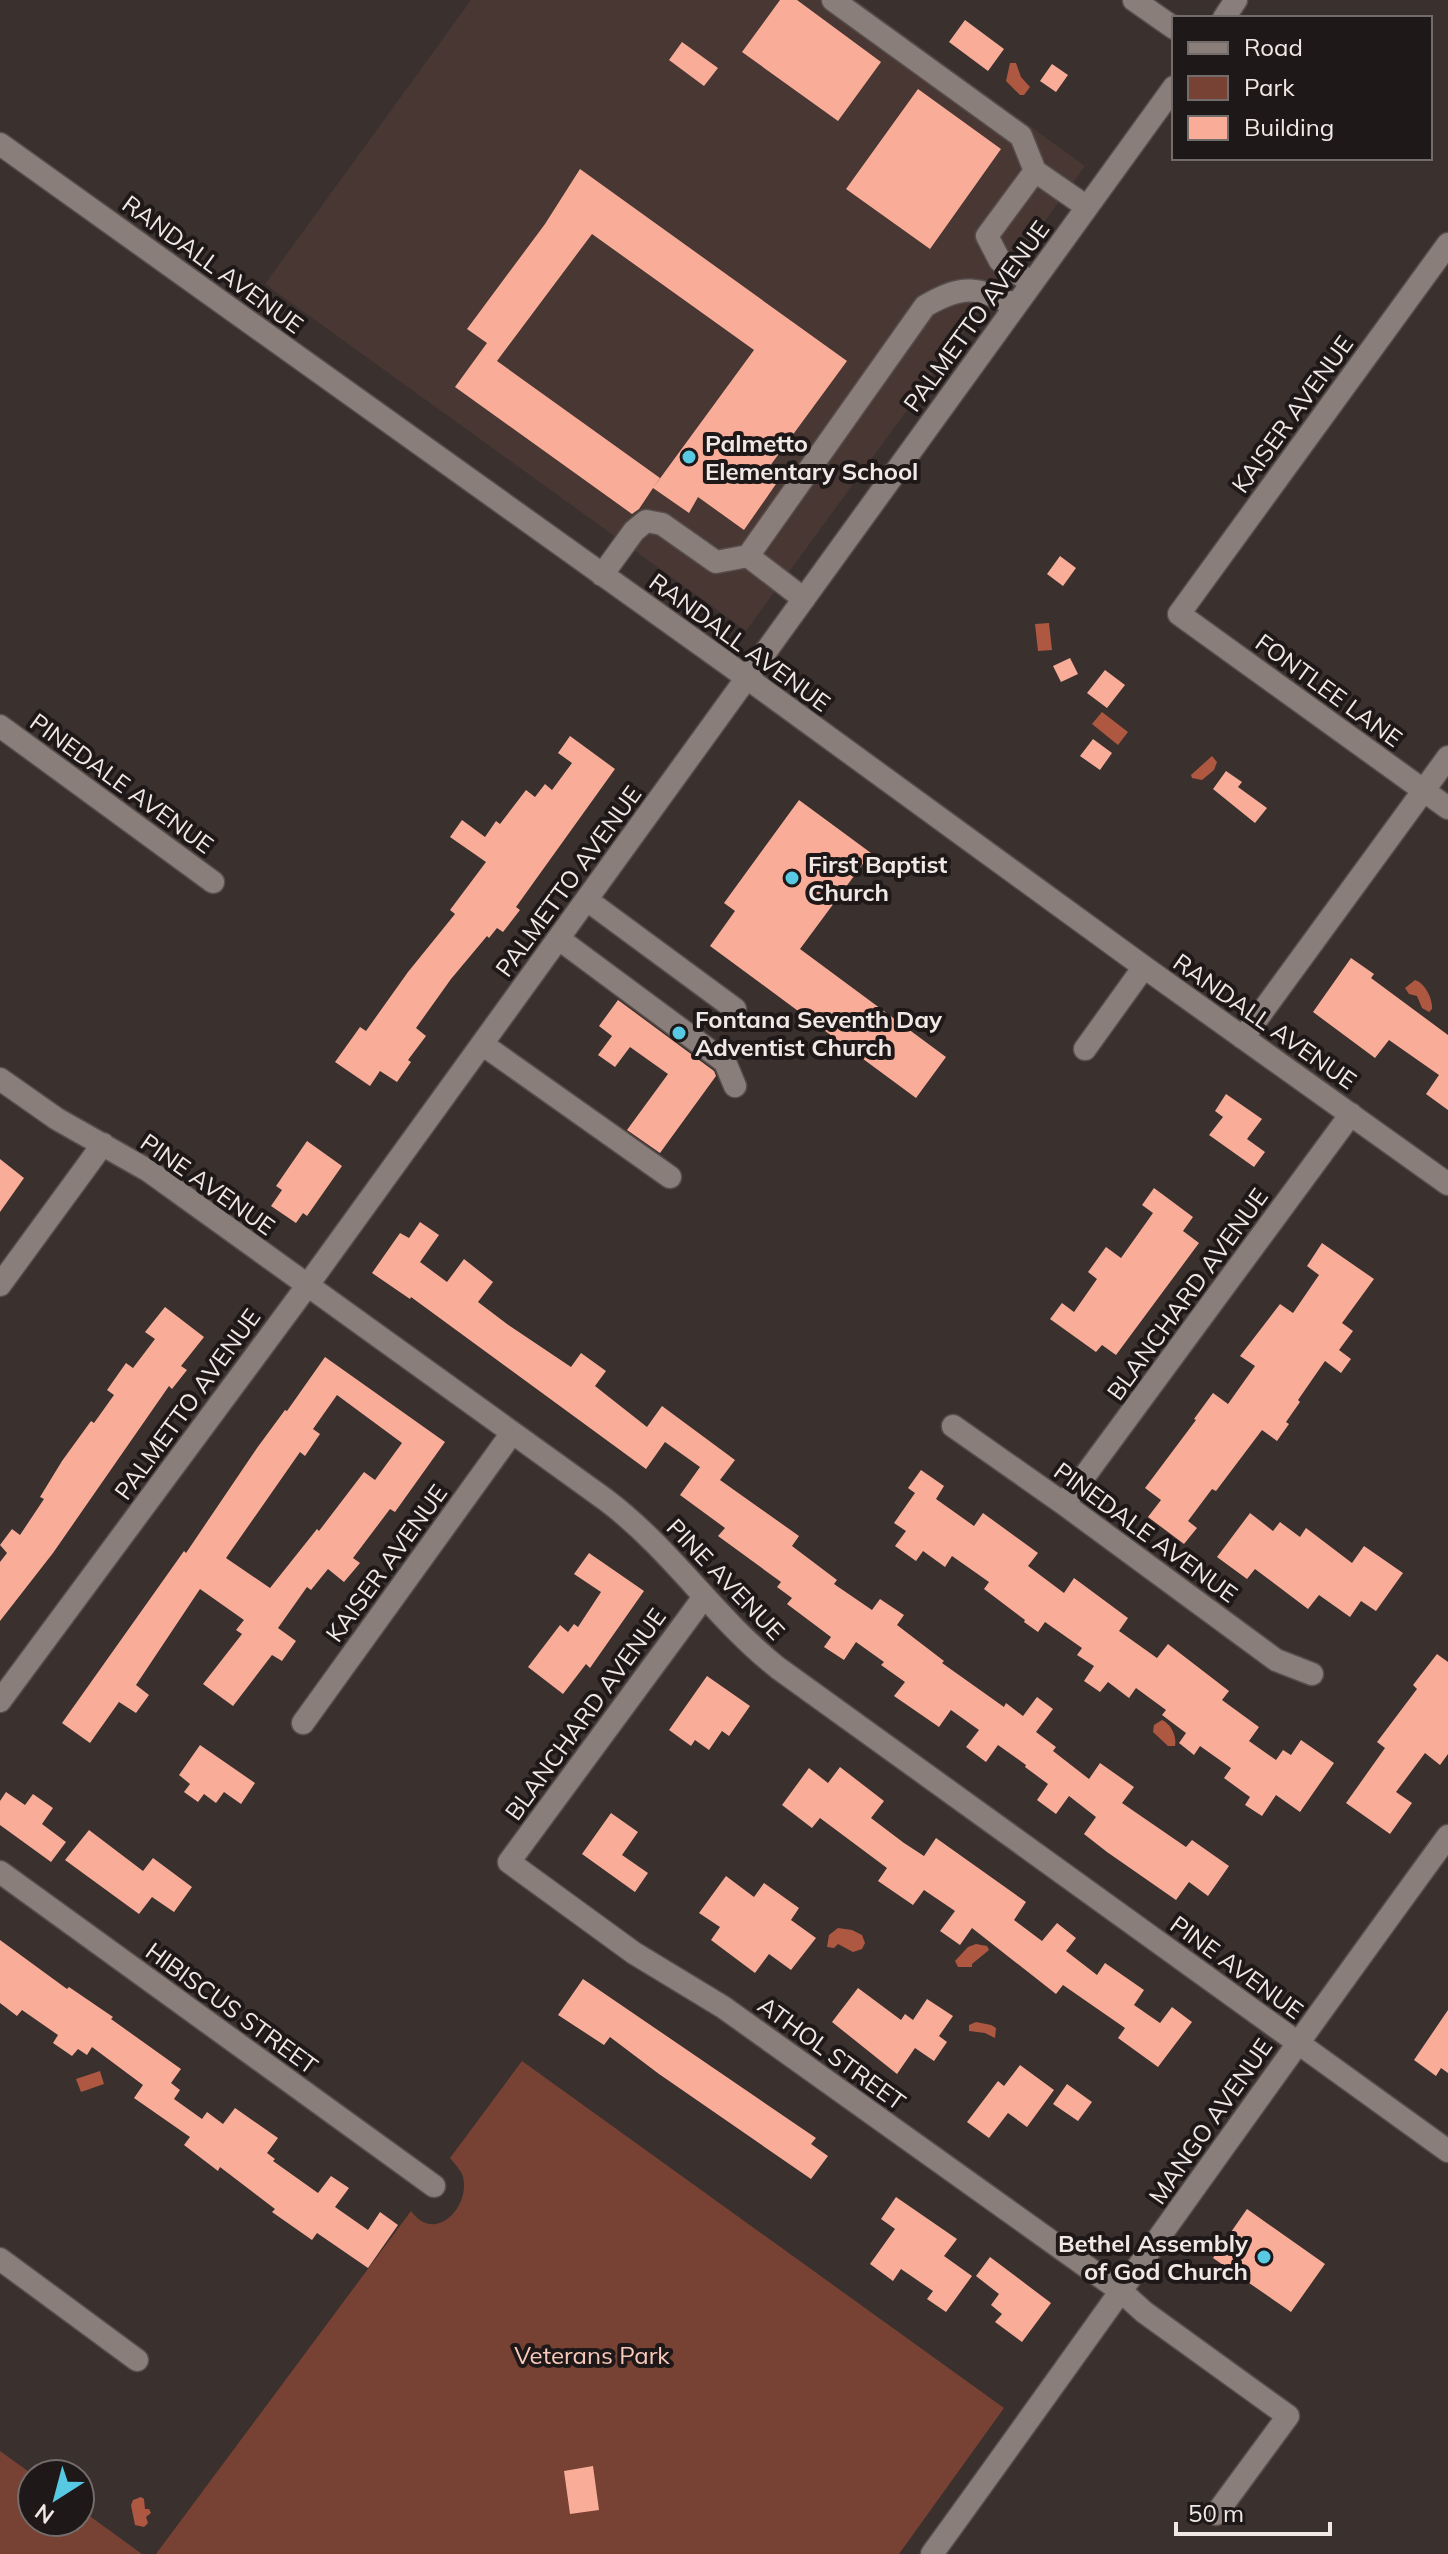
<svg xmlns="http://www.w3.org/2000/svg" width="1448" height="2554" viewBox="0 0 1448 2554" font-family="Mulish,sans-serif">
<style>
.built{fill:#483733}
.green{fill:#774133}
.water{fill:#ae5842}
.building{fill:#f9ad99;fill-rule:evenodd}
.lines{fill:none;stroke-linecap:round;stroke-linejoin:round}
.minor-casing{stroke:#574e4c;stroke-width:25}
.minor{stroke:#8a7e7b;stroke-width:22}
.poi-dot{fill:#58c9e3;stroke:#1e1918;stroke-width:3}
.labels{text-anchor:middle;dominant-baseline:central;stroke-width:8;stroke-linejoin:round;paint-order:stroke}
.street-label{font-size:24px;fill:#efe8e7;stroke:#1e1918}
.poi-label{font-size:24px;font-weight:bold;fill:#efe8e7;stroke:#1e1918;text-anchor:start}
.park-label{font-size:24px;fill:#fbcabd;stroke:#1e1918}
</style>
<rect width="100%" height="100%" fill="#3a302e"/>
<path class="built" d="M471 0H856L1085 166 746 631 265 284Z"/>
<path class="green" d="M522 2061 1004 2408 899 2554H156L411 2211C436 2246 473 2204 462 2174 459 2168 454 2163 450 2158Z
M0 2451 32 2474V2522H80V2509L142 2554H0Z"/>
<path class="water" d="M1010 63H1016L1021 77 1030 87 1024 95H1020L1006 81Z
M1049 623 1052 650 1038 651 1035 624Z
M1102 712 1128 732 1118 745 1092 724Z
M1212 756 1217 762 1214 770 1202 780 1192 778 1191 775Z
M1415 980C1425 983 1433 999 1432 1009L1429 1012 1422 1008 1417 996 1409 994 1405 988Z
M1162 1720C1171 1724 1177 1736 1175 1746H1168L1153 1732 1154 1725Z
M838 1928 852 1930 862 1935 865 1943 862 1949 853 1952 838 1944 834 1948 827 1947 829 1935Z
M976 1944 987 1946 989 1950 972 1964V1967H958L955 1961 968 1947Z
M976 2022 991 2025 996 2028 995 2038 985 2033 969 2031V2025Z
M100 2071 104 2084 81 2092 76 2079Z
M141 2497 144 2499 145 2509H149L151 2513 146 2517 148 2523 144 2527 135 2525 131 2505 133 2500Z"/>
<path class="building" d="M780 0H797L881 62 838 121 742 52Z
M965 20 1004 49 988 71 949 42Z
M682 42 718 68 704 86 669 60Z
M1052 64 1068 75 1056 92 1040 81Z
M918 89 1001 149 930 249 846 189Z
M580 169 847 361 764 474 776 484 744 530 698 497 689 513 653 488 639 509 632 514 455 387 487 343 467 329 545 224ZM592 234 754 350 653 488 660 478 497 361Z
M1060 556 1076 568 1063 586 1047 574Z
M1070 658 1078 674 1061 682 1053 666Z
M1105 670 1125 685 1107 708 1087 693Z
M570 736 615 769 516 907 520 910 503 932 497 928 489 938 487 936 451 979 416 1028 426 1036 408 1060 411 1062 397 1082 380 1071 370 1086 335 1062 360 1027 366 1031 408 972 455 914 450 910 486 862 450 837 462 820 485 837 496 821 500 824 526 790 535 797 545 784 552 790 572 763 558 753Z
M1093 739 1112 753 1100 770 1080 756Z
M1226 771 1242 782 1238 787 1267 808 1255 823 1213 789Z
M799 800 871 853 800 949 946 1057 916 1098 710 946 735 911 724 903Z
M1351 958 1374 974 1371 978 1448 1035V1110L1426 1094 1439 1075 1389 1040 1375 1058 1313 1012Z
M618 1000 714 1071 716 1076 660 1153 627 1130 668 1074 630 1047 615 1067 598 1055 612 1036 599 1026Z
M1226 1094 1262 1119 1247 1139 1265 1152 1254 1167 1209 1135 1223 1117 1215 1111Z
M307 1141 342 1166 307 1216 303 1213 296 1223 271 1206 282 1190 276 1186Z
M0 1159 24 1178 0 1212Z
M1154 1188 1193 1217 1183 1231 1199 1243 1116 1355 1102 1345 1096 1352 1050 1319 1062 1303 1074 1312 1097 1279 1088 1272 1106 1247 1121 1258 1153 1213 1142 1205Z
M420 1222 439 1235 420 1262 447 1282 464 1259 493 1282 478 1302 507 1324 571 1367 581 1353 606 1371 595 1386 647 1427 662 1406 735 1460 720 1480 799 1536 792 1546 837 1580 834 1584 872 1610 880 1599 904 1615 897 1625 944 1661 942 1663 1004 1707 1006 1703 1023 1716 1037 1697 1053 1709 1036 1732 1056 1747 1053 1751 1089 1779 1100 1763 1134 1787 1122 1803 1186 1847 1192 1840 1229 1866 1208 1896 1189 1882 1176 1900 1107 1852 1084 1834 1096 1817 1069 1796 1056 1814 1037 1800 1048 1784 1025 1767 1026 1765 998 1745 986 1762 966 1747 979 1730 951 1710 939 1727 910 1707 894 1696 905 1682 881 1665 884 1662 856 1642 844 1660 824 1647 831 1637 787 1604 792 1598 777 1587 781 1582 718 1536 725 1528 680 1495 700 1467 665 1442 646 1469 411 1297 410 1299 372 1273 400 1233 409 1238Z
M1322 1243 1374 1279 1342 1323 1353 1331 1339 1350 1351 1359 1341 1373 1325 1361 1298 1400 1300 1402 1286 1422 1289 1424 1277 1441 1262 1430 1216 1491 1212 1489 1188 1521 1197 1528 1184 1544 1148 1517 1161 1500 1145 1488 1196 1420 1194 1419 1213 1393 1228 1404 1255 1366 1240 1356 1280 1304 1293 1313 1319 1275 1307 1266Z
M165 1307 204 1337 181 1366 187 1370 172 1389 169 1386 53 1553 0 1621V1562L7 1553 0 1545 12 1529 20 1535 44 1499 40 1497 62 1461 91 1421 94 1423 114 1395 107 1390 126 1363 133 1368 155 1339 145 1332Z
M325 1357 445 1442 395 1512 390 1509 353 1558 360 1563 344 1582 328 1569 311 1590 307 1587 278 1628 296 1641 282 1661 272 1655 233 1706 203 1684 242 1634 236 1630 244 1620 200 1589 136 1685 149 1695 136 1713 119 1702 90 1743 62 1723 184 1551 186 1553 257 1448 285 1410 287 1411ZM337 1395 402 1443 375 1480 364 1472 319 1531 317 1529 270 1588 226 1558 300 1452 305 1456 320 1434 313 1429Z
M921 1470 944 1486 936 1499 974 1526 983 1513 1038 1553 1028 1566 1064 1593 1074 1578 1128 1618 1119 1631 1157 1658 1168 1644 1229 1691 1222 1700 1259 1727 1249 1741 1276 1760 1283 1750 1291 1755 1301 1740 1334 1763 1300 1812 1276 1795 1262 1816 1245 1805 1250 1797 1224 1778 1231 1768 1200 1746 1194 1755 1179 1743 1186 1733 1162 1715 1166 1710 1136 1688 1129 1698 1108 1682 1100 1692 1084 1681 1094 1666 1077 1655 1082 1648 1045 1622 1038 1632 1024 1622 1025 1620 984 1589 989 1582 952 1556 945 1567 923 1551 916 1561 895 1546 906 1531 894 1523 915 1493 908 1488Z
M1250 1513 1273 1531 1280 1522 1300 1537 1306 1528 1352 1563 1364 1546 1403 1573 1376 1611 1361 1601 1350 1617 1319 1595 1308 1609 1255 1569 1247 1579 1217 1557Z
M589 1553 644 1591 590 1668 586 1664 563 1694 528 1667 560 1625 568 1632 574 1624 578 1627 601 1592 574 1574Z
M1437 1654 1448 1662V1754L1440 1765 1425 1753 1396 1792 1412 1803 1390 1834 1346 1803 1385 1748 1377 1742 1417 1689 1413 1685Z
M707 1676 750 1706 729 1736 722 1731 709 1750 695 1740 691 1746 669 1730Z
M200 1745 255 1783 241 1804 224 1792 216 1803 204 1794 198 1802 184 1792 190 1784 179 1775Z
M840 1767 884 1801 871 1818 904 1843 924 1856 936 1838 1026 1902 1014 1920 1042 1941 1057 1923 1076 1938 1066 1951 1097 1975 1105 1963 1144 1990 1134 2005 1160 2023 1172 2007 1192 2022 1158 2067 1118 2038 1125 2028 1063 1985 1056 1994 972 1928 960 1945 940 1931 955 1911 924 1890 913 1905 878 1881 887 1868 820 1818 812 1828 782 1805 809 1768 828 1783Z
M6 1792 25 1805 33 1794 53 1808 42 1824 66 1842 51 1862 0 1825V1801Z
M611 1813 638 1832 622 1855 648 1873 635 1892 582 1854Z
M89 1830 143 1871 153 1858 192 1887 174 1912 152 1897 139 1914 65 1860Z
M726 1876 754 1897 764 1883 799 1908 791 1920 816 1938 791 1970 769 1954 755 1973 711 1940 720 1927 699 1913Z
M0 1940 67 1989 69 1987 113 2017 111 2019 181 2069 171 2083 180 2090 174 2099 202 2119 207 2112 223 2124 235 2108 278 2138 267 2153 275 2159 273 2161 318 2193 331 2176 349 2188 335 2207 368 2230 380 2212 398 2225 368 2268 317 2233 312 2240 272 2212 275 2209 220 2167 218 2171 184 2145 190 2137 134 2098 143 2085 92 2047 87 2055 78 2049 72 2056 53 2043 58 2035 22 2010 17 2016 0 2003Z
M583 1979 816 2138 811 2144 828 2156 811 2179 659 2074 610 2037 604 2045 558 2015Z
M858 1988 901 2020 905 2014 913 2020 927 1999 953 2016 939 2036 947 2042 934 2061 915 2048 897 2074 832 2022Z
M1448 2010V2073L1441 2068 1436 2076 1414 2060Z
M1020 2065 1054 2090 1027 2127 1008 2113 989 2138 967 2122 998 2081 1004 2086Z
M1067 2084 1092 2102 1078 2121 1053 2104Z
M896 2197 957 2239 944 2256 972 2276 946 2312 927 2299 933 2291 901 2269 893 2281 870 2264 895 2229 881 2219Z
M1247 2209 1325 2264 1291 2312 1213 2258Z
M990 2257 1051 2303 1022 2342 995 2322 1002 2314 991 2305 999 2294 976 2276Z
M593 2466 599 2510 570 2514 564 2471Z"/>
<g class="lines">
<g class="minor-casing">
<path id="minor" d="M833 0 1021 136 1035 171
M1134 0 1174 28
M1224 18 1236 0
M0 144 725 662 1144 967 1448 1184
M1448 244 1179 614 1448 808
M1032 283 1000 261 987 236 1035 171 1087 207
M748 556 804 599
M602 575 634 531 646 521 662 524 716 562 748 556 925 306C965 283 976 288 1016 305
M0 726 213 882
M587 900 735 1009
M559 939 725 1062 735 1086
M1243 1038 1448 757
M482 1044 670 1177
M1085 1049 1144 967
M0 1079 57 1119 149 1171 606 1500C672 1550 714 1617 778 1668L1448 2151
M0 1285 103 1144
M953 1426 1064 1504 1276 1660 1312 1674
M1064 1504 1351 1114
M704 1597 509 1862 634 1953 723 2007 1122 2292 1144 2312 1288 2416 1216 2514
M0 1701 307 1286 1174 87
M303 1723 512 1433
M0 1872 434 2186
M0 2259 137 2360
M932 2554C1105 2315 1274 2074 1448 1836"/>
</g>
<use href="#minor" class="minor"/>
</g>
<g class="poi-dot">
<circle cx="689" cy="457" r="8"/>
<circle cx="792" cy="878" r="8"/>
<circle cx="679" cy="1033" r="8"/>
<circle cx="1264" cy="2257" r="8"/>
</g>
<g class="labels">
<g class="street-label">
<text transform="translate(213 264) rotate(36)">RANDALL AVENUE</text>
<text transform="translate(976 316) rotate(-54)">PALMETTO AVENUE</text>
<text transform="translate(1292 414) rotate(-54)">KAISER AVENUE</text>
<text transform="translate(740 642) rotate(36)">RANDALL AVENUE</text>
<text transform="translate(1329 690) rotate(36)">FONTLEE LANE</text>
<text transform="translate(122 783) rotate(36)">PINEDALE AVENUE</text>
<text transform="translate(568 881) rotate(-54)">PALMETTO AVENUE</text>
<text transform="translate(1265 1021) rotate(35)">RANDALL AVENUE</text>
<text transform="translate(208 1184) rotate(35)">PINE AVENUE</text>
<text transform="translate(1187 1294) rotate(-54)">BLANCHARD AVENUE</text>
<text transform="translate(187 1404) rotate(-54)">PALMETTO AVENUE</text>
<text transform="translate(1146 1532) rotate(36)">PINEDALE AVENUE</text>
<text transform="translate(386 1563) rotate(-54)">KAISER AVENUE</text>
<text transform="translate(726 1579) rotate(46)">PINE AVENUE</text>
<text transform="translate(585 1714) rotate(-54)">BLANCHARD AVENUE</text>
<text transform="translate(1237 1967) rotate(36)">PINE AVENUE</text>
<text transform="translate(232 2008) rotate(36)">HIBISCUS STREET</text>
<text transform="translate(832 2053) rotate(36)">ATHOL STREET</text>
<text transform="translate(1210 2121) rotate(-55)">MANGO AVENUE</text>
</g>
<g class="poi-label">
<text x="705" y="443">Palmetto<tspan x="705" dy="28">Elementary School</tspan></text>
<text x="808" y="864">First Baptist<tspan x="808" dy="28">Church</tspan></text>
<text x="695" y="1019">Fontana Seventh Day<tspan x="695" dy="28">Adventist Church</tspan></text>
<text x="1248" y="2243" text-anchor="end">Bethel Assembly<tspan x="1248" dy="28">of God Church</tspan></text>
</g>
<g class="park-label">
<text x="592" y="2355">Veterans Park</text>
</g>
</g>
<rect x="1172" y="16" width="260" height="144" fill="#1e1918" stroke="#726c6b" stroke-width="2"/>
<rect x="1188" y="42" width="40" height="12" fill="#8a7e7b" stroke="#726c6b" stroke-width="2"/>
<text x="1244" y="56" font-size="24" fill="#efe8e7">Road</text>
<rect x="1188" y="76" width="40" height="24" fill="#774133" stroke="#726c6b" stroke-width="2"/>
<text x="1244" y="96" font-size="24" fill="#efe8e7">Park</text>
<rect x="1188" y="116" width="40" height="24" fill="#f9ad99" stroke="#726c6b" stroke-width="2"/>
<text x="1244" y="136" font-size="24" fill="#efe8e7">Building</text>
<g transform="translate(56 2498) rotate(216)"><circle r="38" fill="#1e1918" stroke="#726c6b" stroke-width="2"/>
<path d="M0-6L14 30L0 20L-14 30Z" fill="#58c9e3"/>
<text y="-12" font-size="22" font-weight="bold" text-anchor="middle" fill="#efe8e7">N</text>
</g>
<path d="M1176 2522v12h154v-12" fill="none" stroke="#efe8e7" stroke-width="4"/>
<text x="1188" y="2522" font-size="24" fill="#efe8e7" stroke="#1e1918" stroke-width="6" paint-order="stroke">50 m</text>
</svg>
